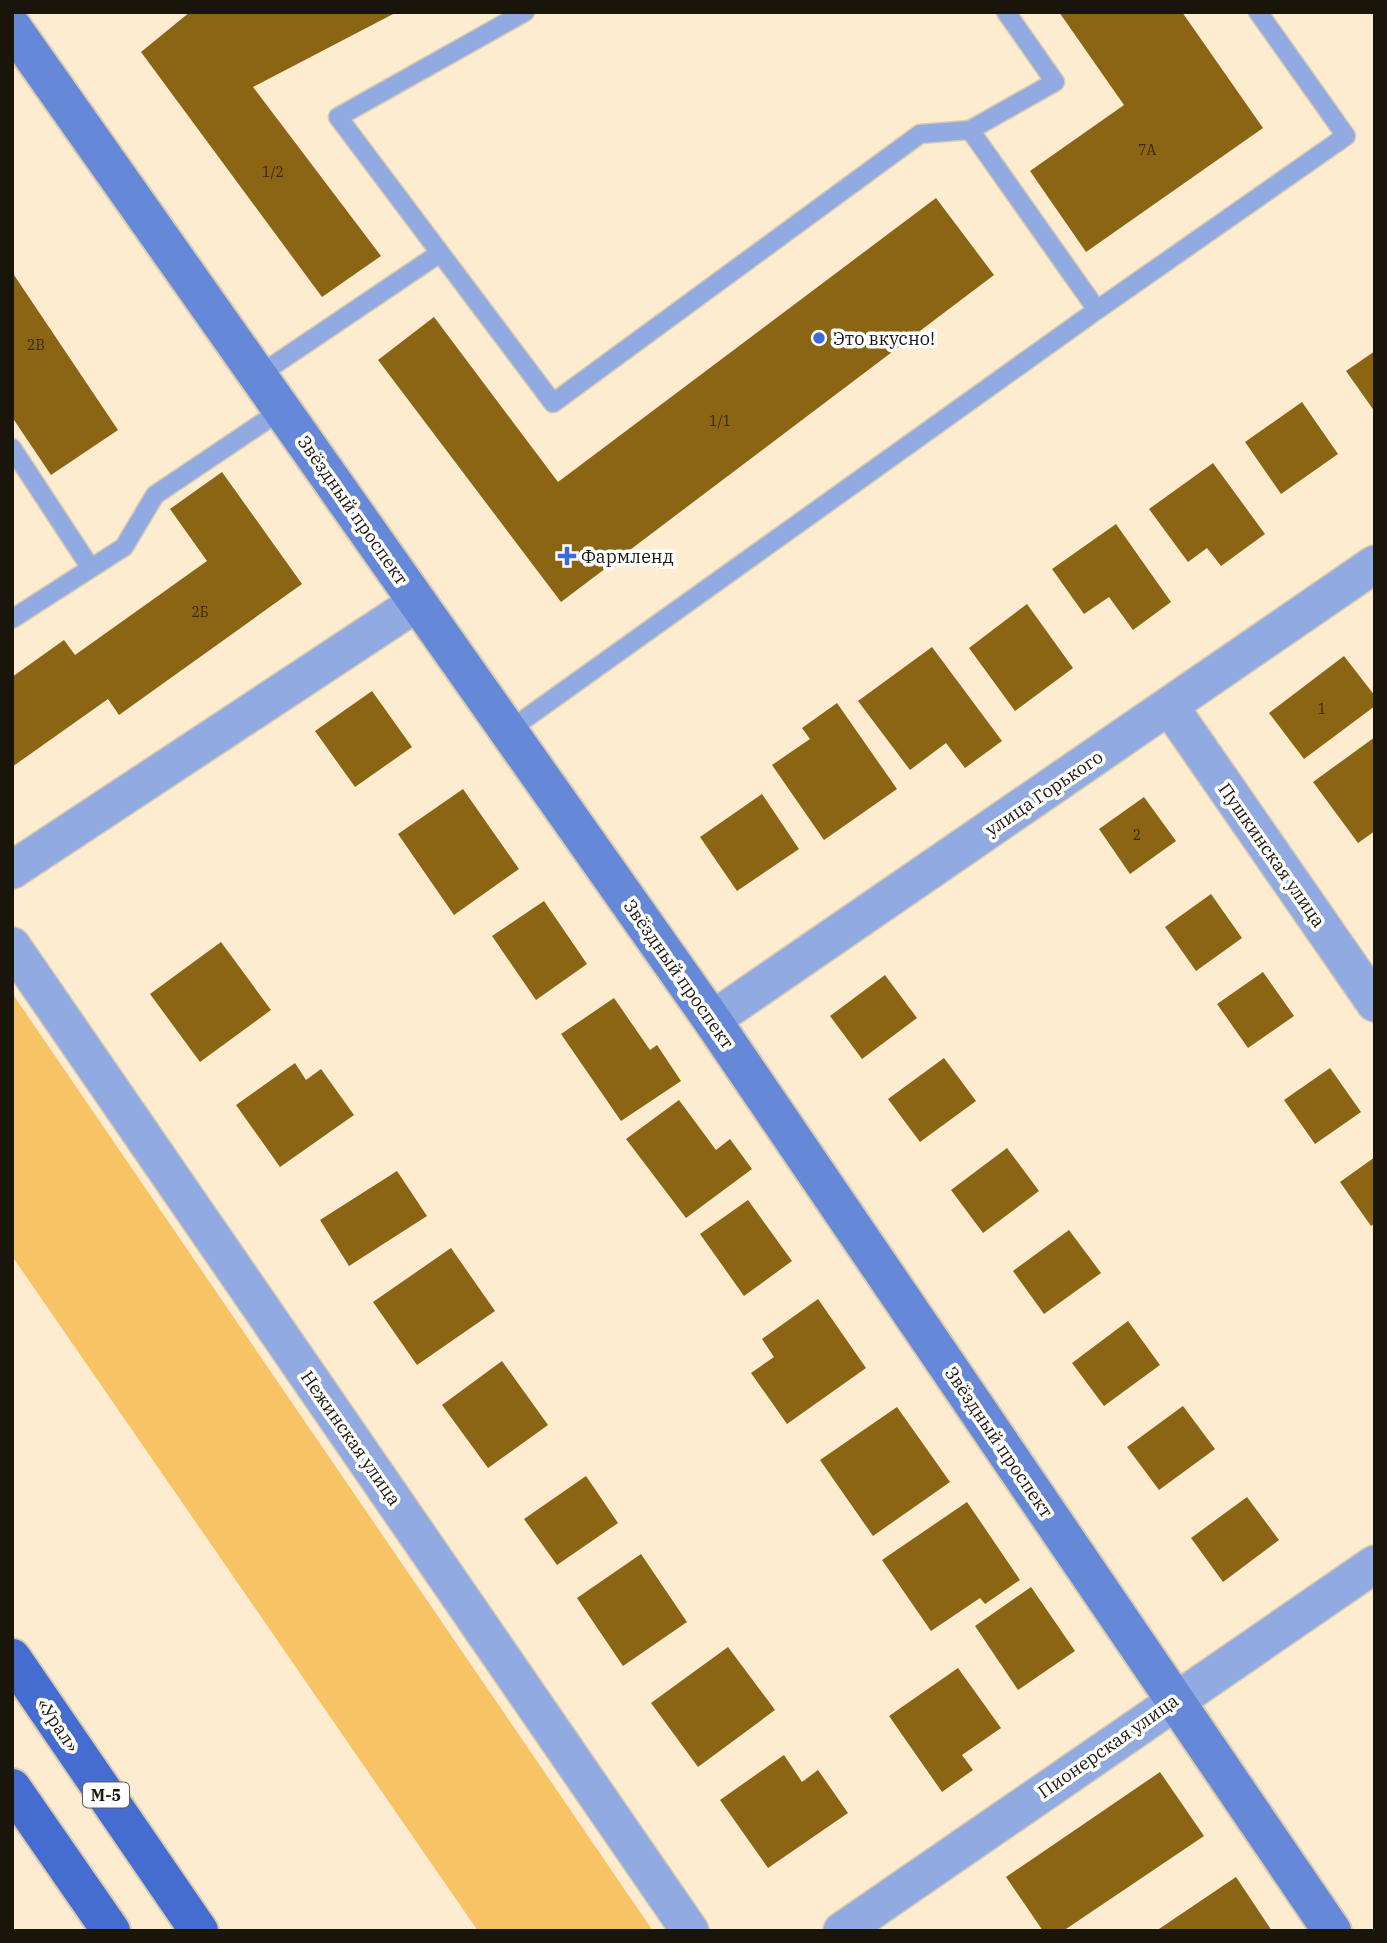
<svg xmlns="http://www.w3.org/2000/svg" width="1387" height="1943" viewBox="0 0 1387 1943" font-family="'IBM Plex Serif',serif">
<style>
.green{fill:#f7c364}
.building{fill:#8b6514}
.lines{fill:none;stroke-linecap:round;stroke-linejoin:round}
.lane-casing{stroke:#d9cab0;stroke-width:21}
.street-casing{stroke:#d9cab0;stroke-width:40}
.secondary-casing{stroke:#d9cab0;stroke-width:42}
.primary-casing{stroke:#d9cab0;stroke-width:42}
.lane{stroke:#91abe2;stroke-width:18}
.street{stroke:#91abe2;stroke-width:37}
.secondary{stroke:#6588d9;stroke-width:38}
.primary{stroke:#456dd1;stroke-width:38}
.poi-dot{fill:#3f6adb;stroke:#fff;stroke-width:2.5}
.labels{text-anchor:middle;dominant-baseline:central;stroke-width:7;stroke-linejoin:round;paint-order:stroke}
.number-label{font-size:14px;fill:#36290d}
.shield{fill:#fff;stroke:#5f5b54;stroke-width:2}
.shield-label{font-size:16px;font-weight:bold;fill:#1a150b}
.poi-label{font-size:18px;fill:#1a150b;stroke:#fff;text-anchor:start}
.street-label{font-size:18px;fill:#1a150b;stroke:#fff}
</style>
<rect width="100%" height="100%" fill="#fdeccf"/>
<path class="green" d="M12 993 653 1931H478L12 1256Z"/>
<path class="building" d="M190 12H397L253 87 381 256 322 297 141 52Z
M1059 12H1182L1263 128 1086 252 1030 171 1124 105Z
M936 198 994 275 561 602 378 360 434 317 558 482Z
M12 272 118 430 51 475 12 417Z
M1375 351V412L1346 371Z
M1302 402 1338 454 1281 494 1245 442Z
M1213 463 1265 534 1221 566 1207 548 1188 562 1149 509Z
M222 472 302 584 119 715 108 699 12 767V677L64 640 75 655 207 561 170 509Z
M1116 524 1171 602 1133 630 1109 597 1084 614 1052 569Z
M1027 604 1073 668 1015 711 969 648Z
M932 647 1002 741 965 768 946 743 910 770 858 701Z
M1344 656 1375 696V706L1304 759 1269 713Z
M372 691 412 747 355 787 315 731Z
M837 703 897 789 824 840 772 765 810 739 802 728Z
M1375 737V831L1358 843 1313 782Z
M463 789 519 869 454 915 398 834Z
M762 794 799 849 737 891 700 837Z
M1144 797 1176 841 1130 874 1099 829Z
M1211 894 1242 938 1196 971 1165 927Z
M544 901 587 964 536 1000 492 936Z
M221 942 271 1010 200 1062 150 994Z
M1263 972 1294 1016 1248 1048 1217 1004Z
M885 975 917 1018 862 1059 830 1016Z
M614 998 650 1050 657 1045 681 1081 621 1121 561 1034Z
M944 1058 976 1101 920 1142 888 1099Z
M295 1063 306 1080 321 1069 354 1115 280 1167 236 1105Z
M1330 1068 1361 1112 1315 1144 1284 1100Z
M679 1100 716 1150 730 1139 752 1169 686 1218 626 1139Z
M1007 1148 1039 1191 983 1233 951 1190Z
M1375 1157V1223L1371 1226 1340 1182Z
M397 1171 427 1216 349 1266 320 1220Z
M748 1200 792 1261 744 1296 700 1234Z
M1069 1230 1101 1273 1044 1314 1013 1271Z
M451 1248 495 1311 417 1365 373 1302Z
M818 1299 866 1368 787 1424 751 1373 774 1357 762 1339Z
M1128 1321 1160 1365 1104 1406 1072 1363Z
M502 1361 548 1425 488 1468 442 1405Z
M1183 1406 1215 1449 1159 1490 1127 1447Z
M897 1407 950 1482 873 1536 820 1460Z
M586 1476 618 1523 557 1565 524 1519Z
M1247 1497 1279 1540 1223 1582 1191 1538Z
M967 1502 1020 1580 985 1604 980 1598 931 1631 882 1560Z
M641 1554 687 1622 623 1666 577 1598Z
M1031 1587 1075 1651 1018 1690 975 1626Z
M728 1647 775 1710 698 1767 651 1703Z
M958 1668 1001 1728 962 1755 973 1770 942 1792 889 1716Z
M784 1755 802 1782 818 1770 848 1813 768 1868 720 1800Z
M1160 1772 1204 1836 1063 1931H1043L1006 1877Z
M1236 1877 1272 1931H1156Z"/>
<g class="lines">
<g class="lane-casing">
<path id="lane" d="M525 12 338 117 553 403 920 134 970 130 1055 82 1006 12
M1097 310 1346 136 1258 12
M259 375 440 253
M12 448 90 567
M12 619 124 547 155 495 283 409
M508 731 1097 310 970 130"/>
</g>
<g class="street-casing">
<path id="street" d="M1170 707 1375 1003
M12 870 418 602
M12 946 690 1931
M712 1020 1375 564
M842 1931 1375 1564"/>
</g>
<g class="secondary-casing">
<path id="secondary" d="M12 27 712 1020 1332 1931"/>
</g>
<g class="primary-casing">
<path id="primary" d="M12 1658 199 1931
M12 1788 111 1931"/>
</g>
<use href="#lane" class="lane"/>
<use href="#street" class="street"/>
<use href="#secondary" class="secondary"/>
<use href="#primary" class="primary"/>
</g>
<g class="poi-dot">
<circle cx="819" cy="338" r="7"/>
<path d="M563.5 545.5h7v7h7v7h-7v7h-7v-7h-7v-7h7z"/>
</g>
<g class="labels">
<g class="number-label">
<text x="1147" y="150">7А</text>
<text x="273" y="172">1/2</text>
<text x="36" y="345">2В</text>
<text x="720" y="421">1/1</text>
<text x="200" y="612">2Б</text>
<text x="1322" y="709">1</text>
<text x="1137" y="835">2</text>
</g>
<rect class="shield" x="83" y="1782.5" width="46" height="25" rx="5"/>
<g class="shield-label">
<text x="106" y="1795">М-5</text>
</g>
<g class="poi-label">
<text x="833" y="338">Это вкусно!</text>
<text x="581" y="556">Фармленд</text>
</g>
<g class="street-label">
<text transform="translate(353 510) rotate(55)">Звёздный проспект</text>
<text transform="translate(1044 793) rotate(-34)">улица Горького</text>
<text transform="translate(1272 855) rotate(55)">Пушкинская улица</text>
<text transform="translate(679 974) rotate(55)">Звёздный проспект</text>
<text transform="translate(351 1438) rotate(55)">Нежинская улица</text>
<text transform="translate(999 1442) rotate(56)">Звёздный проспект</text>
<text transform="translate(58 1725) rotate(56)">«Урал»</text>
<text transform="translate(1108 1746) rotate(-35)">Пионерская улица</text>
</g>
</g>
<rect width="1387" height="1943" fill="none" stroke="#1a150b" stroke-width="28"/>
</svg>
